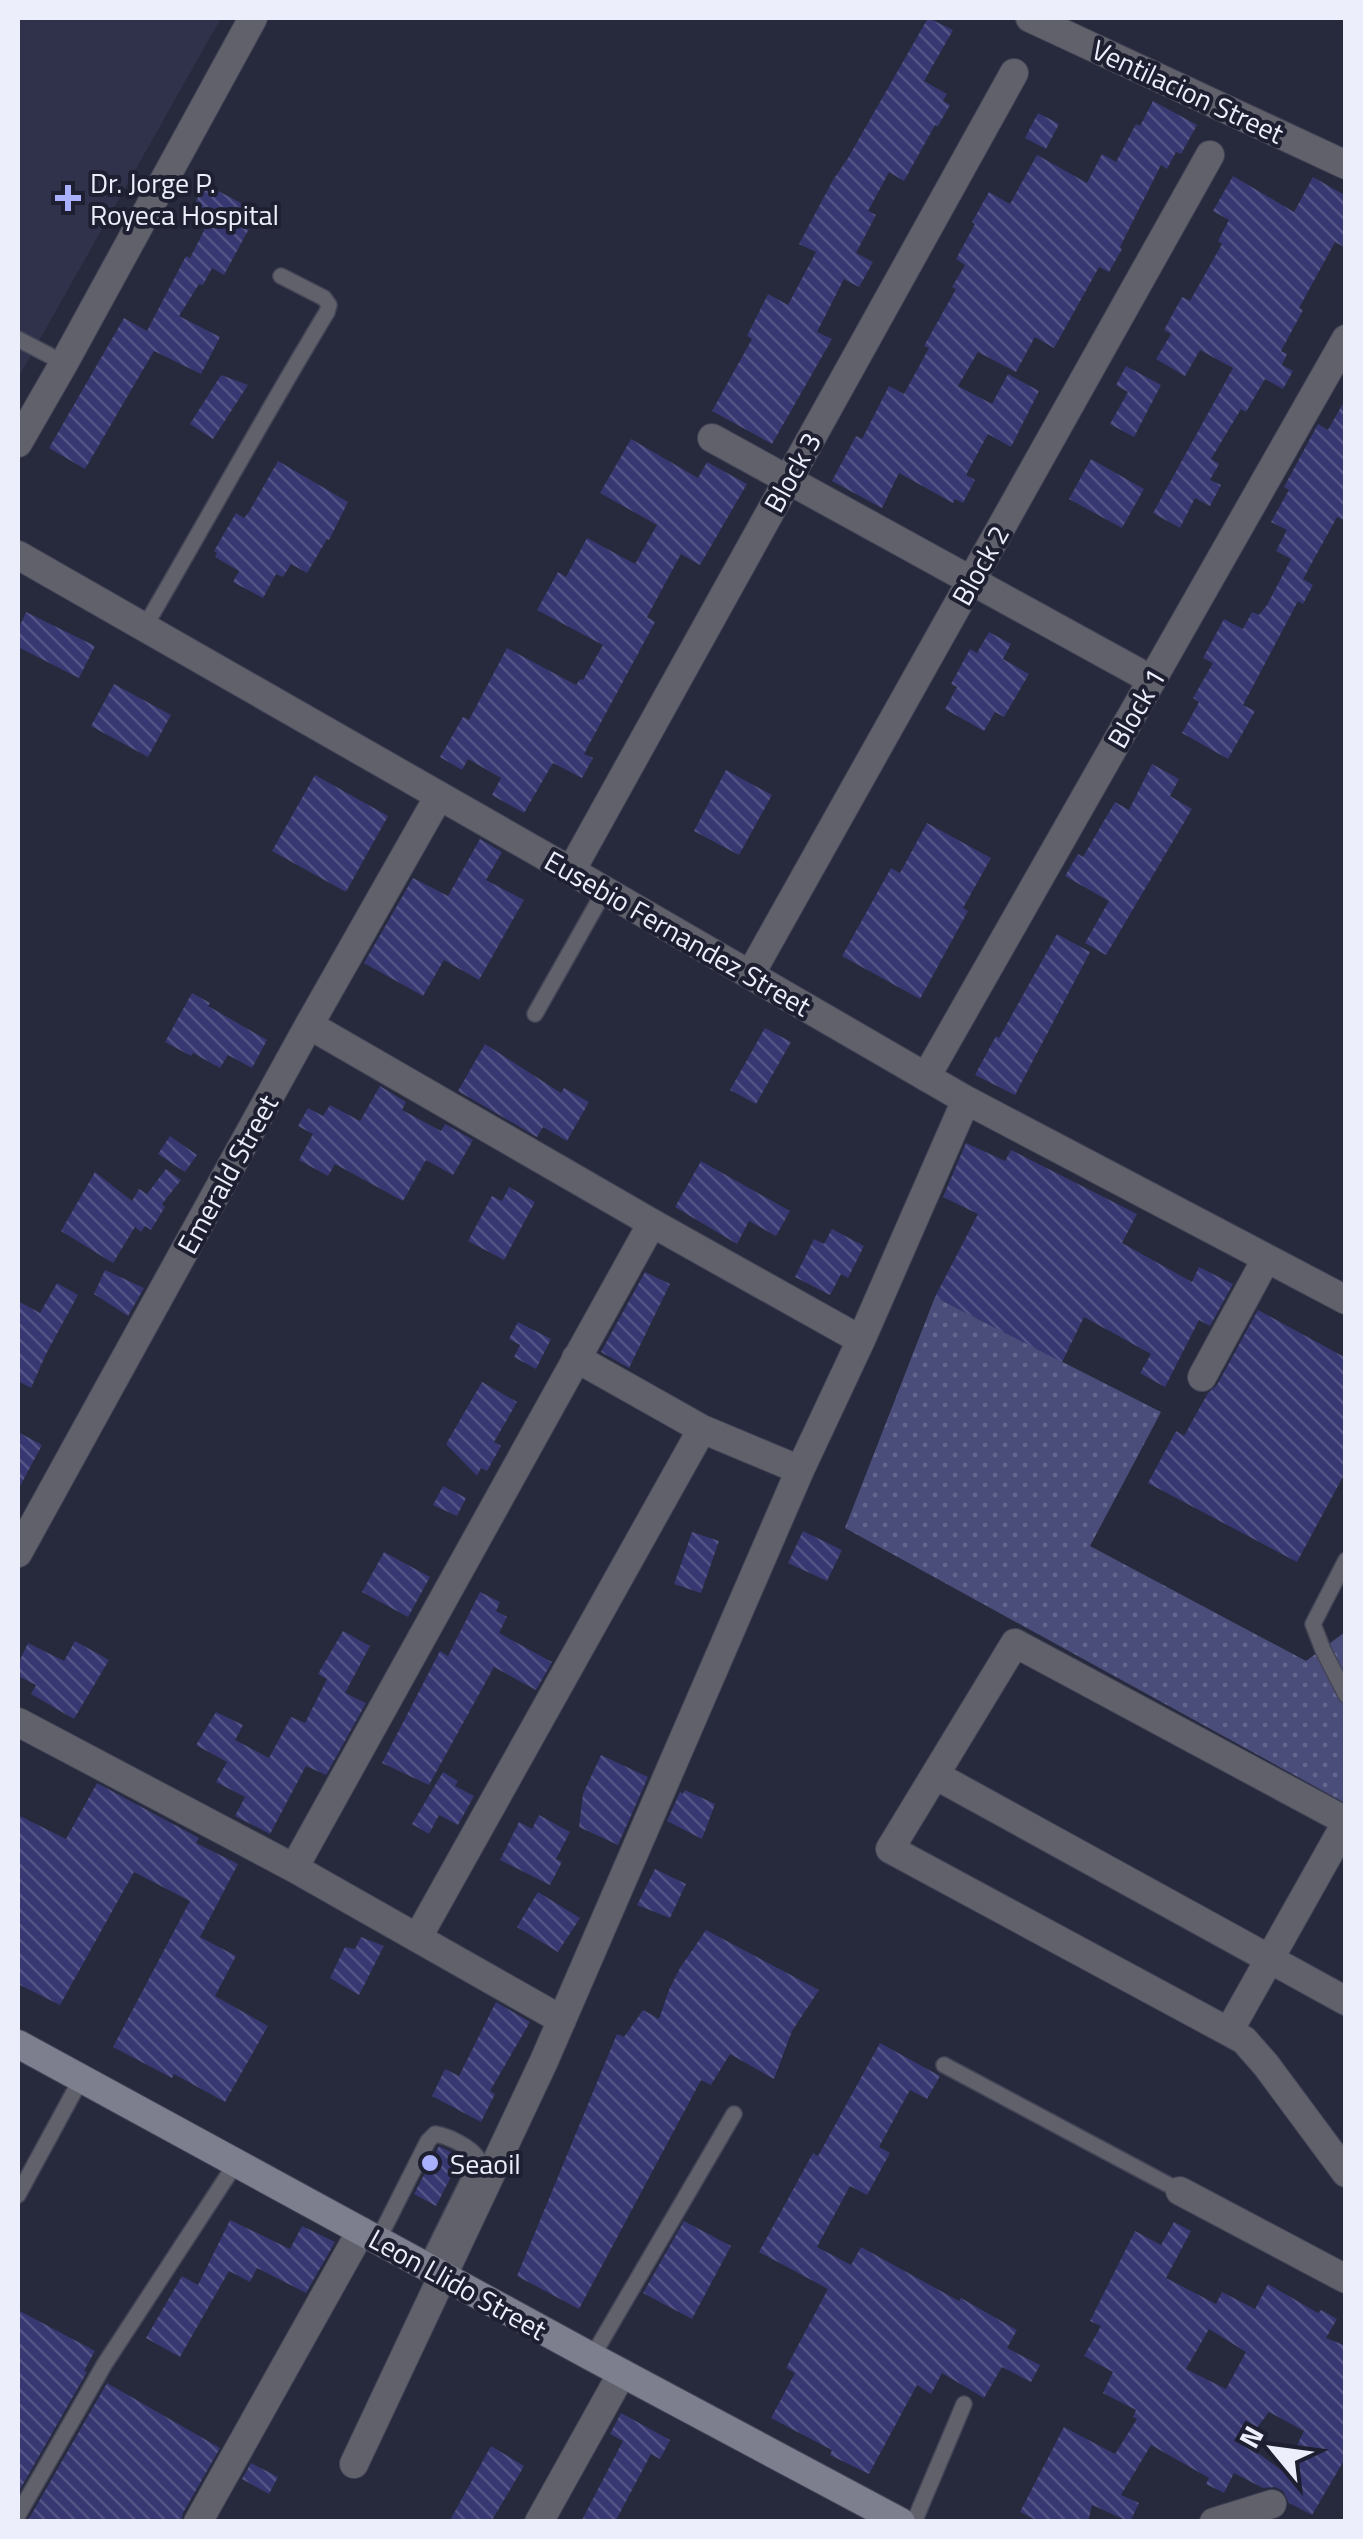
<svg xmlns="http://www.w3.org/2000/svg" width="1363" height="2539" viewBox="0 0 1363 2539" font-family="'Titillium Web',sans-serif">
<style>
.built{fill:#30324b}
.grass{fill:url(#grass-dots)}
.building{fill:url(#building-back-hatch);fill-rule:evenodd}
.lines{fill:none;stroke-linecap:round;stroke-linejoin:round}
.service-casing{stroke:#434557;stroke-width:18}
.minor-casing{stroke:#434557;stroke-width:30}
.tertiary-casing{stroke:#434557;stroke-width:30}
.secondary-casing{stroke:#434557;stroke-width:30}
.service{stroke:#60616b;stroke-width:15}
.minor{stroke:#60616b;stroke-width:28}
.tertiary{stroke:#60616b;stroke-width:28}
.secondary{stroke:#7d7f8f;stroke-width:28}
.poi-dot{fill:#a9b0fc;stroke:#1e1f31;stroke-width:4}
.labels{text-anchor:middle;dominant-baseline:central;stroke-width:8;stroke-linejoin:round;paint-order:stroke}
.street-label{font-size:28px;fill:#eceefb;stroke:#1e1f31}
.poi-label{font-size:28px;fill:#eceefb;stroke:#1e1f31;text-anchor:start}
</style>
<defs>
<pattern id="grass-dots" width="8" height="8" patternUnits="userSpaceOnUse" patternTransform="scale(2.5)"><rect width="8" height="8" fill="#4a4d7a"/><path d="M2 2h.1M6 6h.1" fill="none" stroke="#64678e" stroke-width="1.8" stroke-linecap="round"/></pattern>
<pattern id="building-back-hatch" width="6" height="6" patternUnits="userSpaceOnUse" patternTransform="scale(2.5)"><rect width="6" height="6" fill="#373871"/><path d="M-1 5l2 2M0 0l6 6M5-1l2 2" fill="none" stroke="#545586"/></pattern>
</defs>
<rect width="100%" height="100%" fill="#27293c"/>
<path class="built" d="M18 18H221L18 378Z"/>
<path class="grass" d="M935 1297 1161 1412 1090 1546 1306 1661 1345 1632V1803L845 1528Z"/>
<path class="building" d="M928 18 953 30 924 81 947 94 943 101 950 105 938 126 935 125 904 181 889 172 868 211 876 215 856 253 873 262 859 287 844 279 817 332 832 339 772 444 712 411 752 339 747 336 768 294 788 305 816 252 799 244 833 180 848 158Z
M1153 101 1197 125 1181 154 1176 152 1167 169 1161 165 1120 247 1122 249 1109 272 1099 267 1054 348 1035 337 1016 372 978 352 958 386 992 404 1008 374 1039 391 1011 447 988 434 966 475 975 480 963 503 955 499 953 503 899 473 882 508 832 481 856 436 862 439 889 386 904 394 929 348 924 346 956 289 952 287 965 265 956 259 975 224 972 222 989 192 1010 204 1037 155 1087 183 1102 154 1116 162 1136 124 1140 126Z
M1038 113 1059 124 1046 149 1025 138Z
M1233 176 1294 212 1313 177 1346 196V248L1335 242 1299 308 1303 310 1281 351 1287 354 1282 365 1293 371 1283 389 1265 379 1246 412 1241 409 1211 459 1219 464 1210 480 1221 485 1210 506 1195 498 1180 528 1153 513 1233 368 1200 350 1185 376 1156 359 1171 334 1164 330 1182 297 1190 301 1222 244 1218 241 1229 220 1213 211Z
M205 184 258 212 224 275 212 268 203 285 199 284 179 316 220 337 201 374 154 351 85 469 49 448 124 318 147 331 186 256 190 258 211 217 193 207Z
M1126 366 1161 385 1134 437 1110 424 1128 392 1116 385Z
M221 375 248 385 213 439 190 424Z
M1346 398V521L1337 517 1303 579 1313 585 1303 604 1298 601 1243 705 1255 711 1228 759 1182 733 1199 702 1193 698 1213 663 1203 658 1224 619 1243 629 1252 612 1259 615 1267 605 1291 559 1276 551 1287 530 1271 522 1289 490 1284 487 1318 424 1328 430Z
M631 439 698 478 707 462 747 484 700 565 681 554 647 617 655 622 584 754 593 758 582 778 553 763 524 813 492 795 501 778 468 759 462 770 440 757 463 717 469 720 507 648 576 685 580 679 583 680 603 645 537 610 558 572 566 577 587 538 635 564 657 525 600 493Z
M1091 459 1144 489 1122 528 1069 499Z
M278 461 348 502 329 540 327 539 307 573 291 564 283 577 276 574 263 598 233 582 239 571 215 557 217 553 214 551 236 513 244 518 249 512Z
M26 612 95 646 79 678 18 647V630Z
M989 632 1011 644 1003 659 1029 674 1004 717 995 712 984 731 945 709 957 687 951 684 970 649 977 653Z
M114 684 171 715 148 757 91 726Z
M1152 764 1179 779 1170 796 1192 809 1106 955 1085 943 1109 901 1065 876 1078 854 1083 857 1115 802 1129 810Z
M726 770 772 795 739 855 694 831Z
M315 775 388 816 346 892 272 851Z
M927 823 991 858 963 908 968 911 920 999 842 956 891 868 900 873Z
M480 839 502 852 486 880 524 900 479 980 444 960 423 996 364 963 413 878 448 896Z
M1057 934 1090 952 1015 1095 975 1075 996 1036 999 1038Z
M192 993 210 1003 208 1006 267 1040 252 1068 228 1055 220 1068 193 1053 191 1056 165 1042Z
M765 1028 791 1042 756 1104 730 1090Z
M485 1044 561 1093 564 1088 589 1102 567 1141 543 1127 537 1137 458 1091Z
M380 1086 406 1102 402 1110 441 1131 445 1124 473 1140 453 1175 426 1160 403 1201 335 1164 328 1176 299 1160 313 1134 298 1126 308 1108 323 1116 330 1105 360 1121Z
M170 1136 197 1155 185 1172 158 1154Z
M966 1143 1005 1161 1011 1150 1137 1214 1122 1243 1192 1282 1199 1267 1233 1284 1210 1326 1199 1320 1165 1387 1140 1373 1151 1354 1084 1317 1062 1362 935 1297 978 1214 943 1197Z
M701 1161 790 1211 776 1236 749 1221 737 1244 675 1207Z
M166 1169 181 1180 162 1204 165 1207 151 1230 145 1226 141 1232 135 1227 113 1263 61 1231 95 1172 132 1201 139 1189 147 1194Z
M509 1187 535 1202 504 1260 468 1241 492 1196 502 1201Z
M832 1229 864 1246 848 1278 841 1274 830 1295 795 1277 814 1239 824 1244Z
M105 1270 144 1288 128 1316 94 1294Z
M645 1272 670 1284 629 1368 601 1352Z
M57 1283 78 1295 46 1354 31 1388 18 1381V1301L40 1313Z
M1258 1310 1346 1358V1471L1297 1562 1148 1483 1176 1431 1184 1436 1208 1393 1217 1385Z
M518 1322 551 1339 536 1369 514 1357 520 1345 509 1339Z
M482 1382 517 1402 494 1442 501 1446 487 1471 481 1468 477 1476 446 1444Z
M18 1432 42 1445 18 1490Z
M443 1486 466 1498 457 1516 433 1505Z
M803 1531 842 1550 827 1581 788 1563Z
M692 1532 719 1541 701 1593 674 1584Z
M384 1552 430 1577 408 1617 362 1592Z
M480 1592 500 1602 496 1611 507 1617 499 1633 552 1662 536 1690 494 1667 429 1785 382 1763 440 1651 448 1656Z
M343 1631 370 1646 345 1693 366 1703 326 1775 306 1766 270 1834 235 1816 245 1797 216 1782 227 1762 196 1745 216 1712 243 1725 235 1740 269 1758 291 1717 305 1723 327 1679 318 1674Z
M75 1641 109 1660 74 1719 31 1694 36 1685 18 1676V1664L28 1643 64 1661Z
M601 1755 648 1777 618 1845 579 1827 583 1794Z
M443 1772 458 1781 455 1786 474 1796 458 1825 439 1815 429 1834 412 1824Z
M97 1783 199 1838 196 1843 238 1864 200 1937 236 1956 215 1996 268 2026 225 2102 174 2074 172 2078 113 2047 190 1901 134 1872 60 2005 18 1984V1815L66 1839Z
M685 1790 715 1804 702 1839 667 1821 680 1792 683 1794Z
M539 1815 570 1832 556 1859 562 1862 550 1885 500 1860 519 1822 532 1829Z
M655 1869 686 1884 670 1918 637 1905Z
M538 1892 580 1918 558 1952 517 1927Z
M706 1930 819 1990 792 2031 774 2079 730 2054 711 2085 701 2080 579 2309 517 2276 617 2034 624 2037 643 2010 659 2019 669 1990 680 1968Z
M361 1937 384 1946 359 1995 330 1978 345 1947 355 1949Z
M496 2002 530 2022 490 2091 495 2094 481 2122 432 2096 445 2069 459 2076Z
M880 2043 940 2076 927 2099 910 2090 879 2147 890 2153 867 2195 850 2186 817 2247 851 2265 861 2247 959 2301 961 2298 1017 2330 1007 2348 1040 2365 1031 2382 1002 2367 984 2398 942 2373 931 2394 917 2385 869 2474 830 2455 832 2450 771 2418 795 2373 786 2368 828 2289 759 2252 813 2153 818 2156Z
M439 2146 461 2157 436 2206 414 2194Z
M230 2220 290 2249 302 2226 335 2242 306 2293 257 2268 250 2282 229 2271 180 2357 146 2338 182 2276 198 2285Z
M684 2221 731 2246 692 2319 643 2293Z
M1174 2222 1191 2231 1166 2278 1216 2304 1222 2292 1255 2309 1268 2284 1318 2313 1321 2310 1337 2319 1326 2338 1346 2346V2457L1312 2515 1289 2503 1283 2491 1275 2487 1263 2488 1234 2473 1224 2493 1206 2484 1209 2478 1151 2445 1121 2495 1139 2503 1130 2522 1092 2505 1088 2522H1040L1020 2512 1064 2427 1115 2454 1137 2419 1133 2417 1136 2410 1103 2393 1113 2372 1084 2356 1101 2326 1090 2321 1135 2231 1161 2245ZM1209 2329 1246 2352 1226 2389 1186 2369ZM1269 2412 1304 2431 1284 2472 1248 2446 1249 2444 1246 2442Z
M18 2310 95 2351 84 2371 87 2372 18 2493Z
M107 2383 220 2448 183 2513 181 2522H27Z
M621 2413 670 2440 660 2459 651 2454 615 2522H581L623 2441 610 2434Z
M491 2446 524 2466 491 2522H449Z
M251 2463 278 2477 269 2494 242 2479Z"/>
<g class="lines">
<g class="service-casing">
<path id="service" d="M18 339 64 363
M144 628C206 522 264 416 327 312L329 305 324 298 281 276
M535 1014 605 890
M1346 1560 1313 1624 1323 1650 1346 1695
M944 2065 1180 2191
M18 2195 81 2079
M378 2240 428 2141 435 2134C448 2136 469 2146 477 2157L474 2169 426 2266
M592 2357 734 2114
M18 2515 104 2365 236 2163
M914 2522 964 2404"/>
</g>
<g class="minor-casing">
<path id="minor" d="M712 438 1152 680
M18 443 64 363 253 18
M18 555 571 871 966 1100 1346 1300
M571 871 1014 73
M750 975 1210 155
M309 1025 652 1223 861 1340
M926 1077 1346 339
M576 1358 702 1429 800 1470
M1202 1377 1266 1259
M18 1553 309 1025 439 796
M18 1722 294 1868 562 2020
M935 1775 1346 2001
M1346 1821 1015 1643 890 1849 1244 2040 1266 2065 1346 2173
M294 1868 652 1223
M418 1937 702 1429
M1229 2031 1346 1823
M1180 2191 1346 2279
M354 2464 544 2061 800 1470 861 1340 966 1100
M198 2522 361 2231
M539 2522 622 2373
M1214 2522 1272 2504"/>
</g>
<g class="tertiary-casing">
<path id="tertiary" d="M1030 18 1346 165"/>
</g>
<g class="secondary-casing">
<path id="secondary" d="M18 2044 592 2357 901 2522"/>
</g>
<use href="#service" class="service"/>
<use href="#minor" class="minor"/>
<use href="#tertiary" class="tertiary"/>
<use href="#secondary" class="secondary"/>
</g>
<g class="poi-dot">
<path d="M63 183h10v10h10v10h-10v10h-10v-10h-10v-10h10z"/>
<circle cx="430" cy="2163" r="10"/>
</g>
<g class="labels">
<g class="street-label">
<text transform="translate(1188 91) rotate(25)">Ventilacion Street</text>
<text transform="translate(792 472) rotate(-61)">Block 3</text>
<text transform="translate(980 565) rotate(-61)">Block 2</text>
<text transform="translate(1136 708) rotate(-60)">Block 1</text>
<text transform="translate(678 933) rotate(30)">Eusebio Fernandez Street</text>
<text transform="translate(227 1174) rotate(-61)">Emerald Street</text>
<text transform="translate(458 2284) rotate(29)">Leon Llido Street</text>
</g>
<g class="poi-label">
<text x="90" y="182">Dr. Jorge P.<tspan x="90" dy="32">Royeca Hospital</tspan></text>
<text x="450" y="2163">Seaoil</text>
</g>
</g>
<rect width="1363" height="2539" fill="none" stroke="#eceefb" stroke-width="40"/>
<g transform="translate(1273 2449) rotate(299)" stroke="#1e1f31" stroke-width="8" paint-order="stroke">
<path d="M0-8L18 38L0 25L-18 38Z" fill="#eceefb"/>
<text y="-15" font-size="28" font-weight="bold" text-anchor="middle" fill="#eceefb">N</text>
</g>
</svg>
